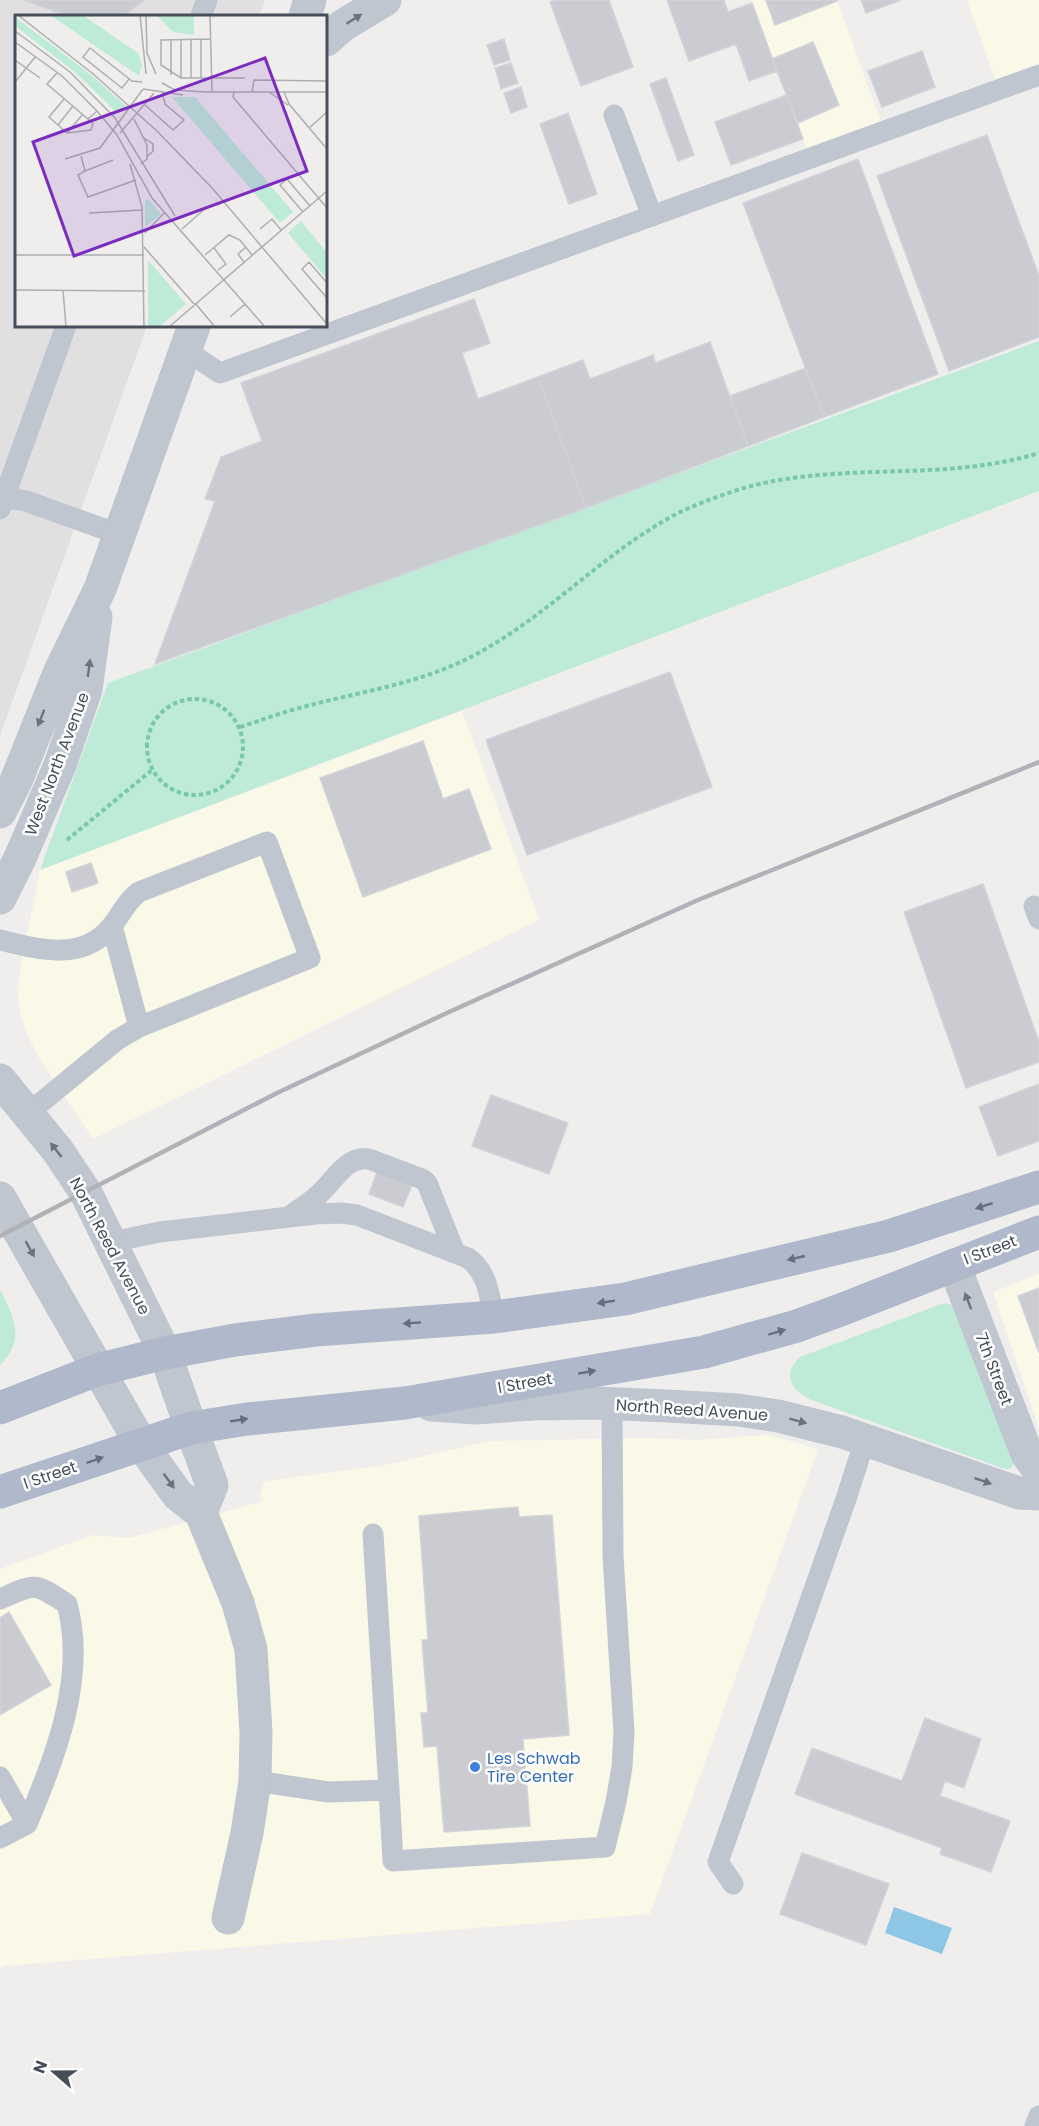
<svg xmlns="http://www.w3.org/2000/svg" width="1039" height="2126" viewBox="0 0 1039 2126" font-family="Poppins,sans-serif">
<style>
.commercial{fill:#faf8e7}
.education{fill:#e1dfdf}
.green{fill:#beebd7}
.water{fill:#8ec6e5}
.building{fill:#cbccd2;stroke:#d2d3d9;stroke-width:1.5}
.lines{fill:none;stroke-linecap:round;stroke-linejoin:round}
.path{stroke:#79c7ac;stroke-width:4;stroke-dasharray:4.5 3;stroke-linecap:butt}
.service{stroke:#bfc6cf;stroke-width:21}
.minor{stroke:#bfc6cf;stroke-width:33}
.tertiary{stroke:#bfc6cf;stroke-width:33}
.primary{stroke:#afb9cb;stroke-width:33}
.rail{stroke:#b0b2b7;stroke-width:4.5}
.oneway{fill:#6b727d}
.oneway2{fill:#666e7c}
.shop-dot{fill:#3f7fe0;stroke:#fff;stroke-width:2}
.labels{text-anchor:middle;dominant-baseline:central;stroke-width:5;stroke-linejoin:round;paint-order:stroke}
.street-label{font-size:16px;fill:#474e5a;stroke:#fff}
.shop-label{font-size:16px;fill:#366cbe;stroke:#fff;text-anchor:start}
.inset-road{fill:none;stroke:#acaeb2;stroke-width:1.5}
.view{fill:#7b2cbf;fill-opacity:0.15;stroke:#7b2cbf;stroke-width:3}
.inset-edge{fill:none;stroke:#474e5a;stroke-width:3}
</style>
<rect width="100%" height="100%" fill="#f0eeed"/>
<path class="commercial" d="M751 0H837L884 131 810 159Z
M967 0H1039V75L999 90Z
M462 711 539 920 93 1139 39 1058 28 1036 20 1012 18 994 20 970 40 870Z
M1039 1274V1428L993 1292Z
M769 1435 818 1449 650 1914 3 1966 0 1968V1569L93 1535 129 1538 261 1502 260 1494 265 1481 381 1466 489 1441 645 1438 698 1440Z"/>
<path class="education" d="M0 0H265L259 16H16V326H147L0 736Z"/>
<path class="green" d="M1039 341V491L40 870 108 683Z
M0 1289C14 1317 26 1340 0 1365Z
M944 1303 952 1305 1013 1458 1014 1465 1008 1470 814 1401C793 1392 780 1376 800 1357Z"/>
<path class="water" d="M894 1907 952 1928 942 1954 885 1933Z"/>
<path class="building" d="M24 0H144L124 16H67Z
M556 0H609L633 67 581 86 550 2Z
M667 0H724L728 12 752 3 777 71 749 81 736 44 689 61Z
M766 0H837V1L775 25Z
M861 0H901L866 13Z
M504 39 510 60 494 65 487 45Z
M813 42 839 105 798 123 772 59Z
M922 51 935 87 882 107 868 71Z
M511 63 518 83 501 89 495 68Z
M666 78 694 155 678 161 650 84Z
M521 87 527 107 511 113 504 93Z
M787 95 803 139 731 165 715 122Z
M568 113 597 194 569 204 540 124Z
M987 135 1039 276V337L949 371 877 176Z
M858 159 938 374 824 417 743 203Z
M474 299 490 343 462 353 478 399 538 377 586 508 155 664 215 501 205 499 221 457 262 441 241 383Z
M710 342 748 446 586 508 538 377 583 360 590 379 653 355 655 363Z
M806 368 824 417 748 446 730 396Z
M670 672 712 787 527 855 486 740Z
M423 741 443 799 469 789 491 849 363 897 320 778Z
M91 863 98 883 72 892 66 872Z
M983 884 1039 1042V1062L966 1088 904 912Z
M1039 1084V1141L998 1156 979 1107Z
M491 1095 568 1123 549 1174 472 1146Z
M378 1170 413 1183 403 1207 369 1194Z
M1039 1288V1353L1018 1296Z
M518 1507 519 1517 552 1515 569 1735 523 1739 530 1826 444 1832 437 1746 424 1747 421 1713H428L422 1640H428L419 1516Z
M9 1612 51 1685 0 1715V1618Z
M925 1718 981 1739 964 1788 945 1781 940 1796 1010 1821 991 1872 940 1854 942 1848 795 1794 812 1748 902 1781Z
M802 1853 889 1884 866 1945 780 1914Z"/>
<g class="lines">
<path class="path" d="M147 747a48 48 0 1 1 96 0a48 48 0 1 1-96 0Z
M240 727C259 721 277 714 296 709 359 691 425 684 482 651 548 614 601 557 667 519 688 507 711 499 734 491 834 459 939 484 1039 453
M67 840 152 770"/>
<path class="service" d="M201 16 207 0
M614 115 652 216
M185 350 220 373 1039 75
M0 497 26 501 118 534
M0 509 66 326
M1034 906 1039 919
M112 926 139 1027
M0 940C37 949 81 962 110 928 120 917 126 901 139 892L267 842 310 958 139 1027 117 1040 27 1114
M290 1216C299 1209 309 1204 317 1196 333 1183 346 1155 369 1159L422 1179 427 1183 455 1253
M111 1242 160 1232 315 1214 340 1213 357 1215 468 1258C488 1273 489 1294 494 1317
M373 1534 389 1790
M0 1599C37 1583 33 1582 67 1604 87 1677 55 1758 27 1824L0 1838
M0 1777 27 1824
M255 1781 329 1792 389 1790 393 1861 605 1847 616 1802 622 1767 624 1732 613 1556 612 1404
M733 1884 718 1862 846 1499 865 1440
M1035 2126 1039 2116"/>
<path class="minor" d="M191 1428 212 1485 201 1513
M141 1444 178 1495 201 1513 238 1603 251 1649 256 1733 255 1781 247 1833 228 1918"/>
<path class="tertiary" d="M305 16 310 0
M326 40 342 26 385 0
M0 812 16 781 60 671 100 589 194 326
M0 898 20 858 60 765 86 690 96 617
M0 1080 58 1151 86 1193 165 1353 191 1428
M0 1198 141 1444
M954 1265 1027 1454 1039 1471
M431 1405 475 1408 533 1404 595 1403 668 1406 738 1410 778 1416 842 1432 1019 1493 1039 1494"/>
<path class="primary" d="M0 1408 97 1370 165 1353 235 1340 316 1330 494 1317 625 1299 889 1236 1039 1187
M0 1492 191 1428 247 1419 405 1403 704 1352 797 1326 843 1309 1039 1232"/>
<path class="rail" d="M0 1236 277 1093 449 1012 698 900 1039 762"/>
</g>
<defs><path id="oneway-solid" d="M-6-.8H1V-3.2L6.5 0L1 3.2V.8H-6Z" transform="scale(1.5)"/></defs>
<g class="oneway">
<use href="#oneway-solid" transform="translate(354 19) rotate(-32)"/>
<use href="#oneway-solid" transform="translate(89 668) rotate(-82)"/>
<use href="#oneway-solid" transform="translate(41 718) rotate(112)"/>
<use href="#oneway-solid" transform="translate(56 1150) rotate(-128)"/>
<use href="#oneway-solid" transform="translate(30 1249) rotate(61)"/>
<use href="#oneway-solid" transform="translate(968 1301) rotate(-111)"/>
<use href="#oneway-solid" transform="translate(798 1421) rotate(15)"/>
<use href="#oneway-solid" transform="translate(169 1481) rotate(54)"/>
<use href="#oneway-solid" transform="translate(983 1481) rotate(19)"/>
</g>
<g class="oneway2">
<use href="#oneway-solid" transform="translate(984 1206) rotate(162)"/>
<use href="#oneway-solid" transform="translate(796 1258) rotate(167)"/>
<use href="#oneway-solid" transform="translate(606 1302) rotate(171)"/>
<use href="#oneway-solid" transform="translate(412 1323) rotate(176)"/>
<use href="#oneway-solid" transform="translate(777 1332) rotate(-17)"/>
<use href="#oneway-solid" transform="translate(587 1372) rotate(-10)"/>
<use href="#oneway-solid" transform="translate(239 1420) rotate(-9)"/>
<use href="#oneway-solid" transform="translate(95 1460) rotate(-19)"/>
</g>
<circle class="shop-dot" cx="475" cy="1767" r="6"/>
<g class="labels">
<g class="street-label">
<text transform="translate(57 764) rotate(-69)">West North Avenue</text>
<text transform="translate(110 1246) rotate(62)">North Reed Avenue</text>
<text transform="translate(990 1250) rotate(-21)">I Street</text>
<text transform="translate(994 1369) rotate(69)">7th Street</text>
<text transform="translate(525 1383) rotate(-10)">I Street</text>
<text transform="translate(692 1410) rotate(4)">North Reed Avenue</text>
<text transform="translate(50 1475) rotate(-19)">I Street</text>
</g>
<g class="shop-label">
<text x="487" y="1758">Les Schwab<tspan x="487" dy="18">Tire Center</tspan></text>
</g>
</g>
<g transform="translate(15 15)">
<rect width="312" height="312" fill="#f0eeed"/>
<path d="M35 0H67L123 38 127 50 124 61ZM141 0H179V20L158 17ZM0 2 75 59 112 92 104 98 100 96 60 57 0 11ZM157 82H180L278 197 265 208ZM133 184 146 199 130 212V186ZM286 206 312 238V264L273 218ZM133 245 171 289 144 312H133Z" fill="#beebd7"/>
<path class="inset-road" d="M3 0 77 58 142 116 198 174 312 309M125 0 131 59M131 0 132 38 141 59M195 0 197 77M0 16 55 57 100 103 160 201M156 24V60M166 24V63M186 24V63M196 24 146 25V50L166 63H230M0 27 47 61 82 96 102 120 137 183 250 312M0 45 25 63M42 58 32 69 73 104 82 96M176 63V24M114 64 107 73 68 42 75 33 117 66 127 67M0 67 21 41M147 68 160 75 190 77H312M128 74 168 80M219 77 218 82 312 193M237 77 239 65 312 66M254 77 273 90M269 77 274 89 312 134M49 84 34 102 52 118 76 115 78 109 73 104M130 90 158 115 169 105 150 89 147 77M119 104 132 130V144L126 149M43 110 58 91M294 113 312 97M52 118 68 99M105 118 139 78M129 123 138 129V136L132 142M66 141 70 156 63 160 73 182 121 165M50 144 85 133 128 74M115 149 127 192 129 312M70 156 98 145M288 197 265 170 272 164 295 191M74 198 127 195M167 214 192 192M245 214 257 204 266 215M130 218 150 197M129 232 179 289M199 233 211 249 203 255M0 240H129M190 240 214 220 225 225 237 240M229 247 223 239 231 232M312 268 294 247 287 254 312 283M0 275 130 276M48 275 51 312M180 288 200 312M215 302 230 289M154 312 312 176"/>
<path class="view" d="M250 43 292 156 59 241 18 127Z"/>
<rect width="312" height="312" class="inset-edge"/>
</g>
<g transform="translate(54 2072) rotate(290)" stroke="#ffffff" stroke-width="4.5" paint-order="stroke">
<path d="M0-4.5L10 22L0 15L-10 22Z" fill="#474e5a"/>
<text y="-9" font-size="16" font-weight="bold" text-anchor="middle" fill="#474e5a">N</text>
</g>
</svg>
